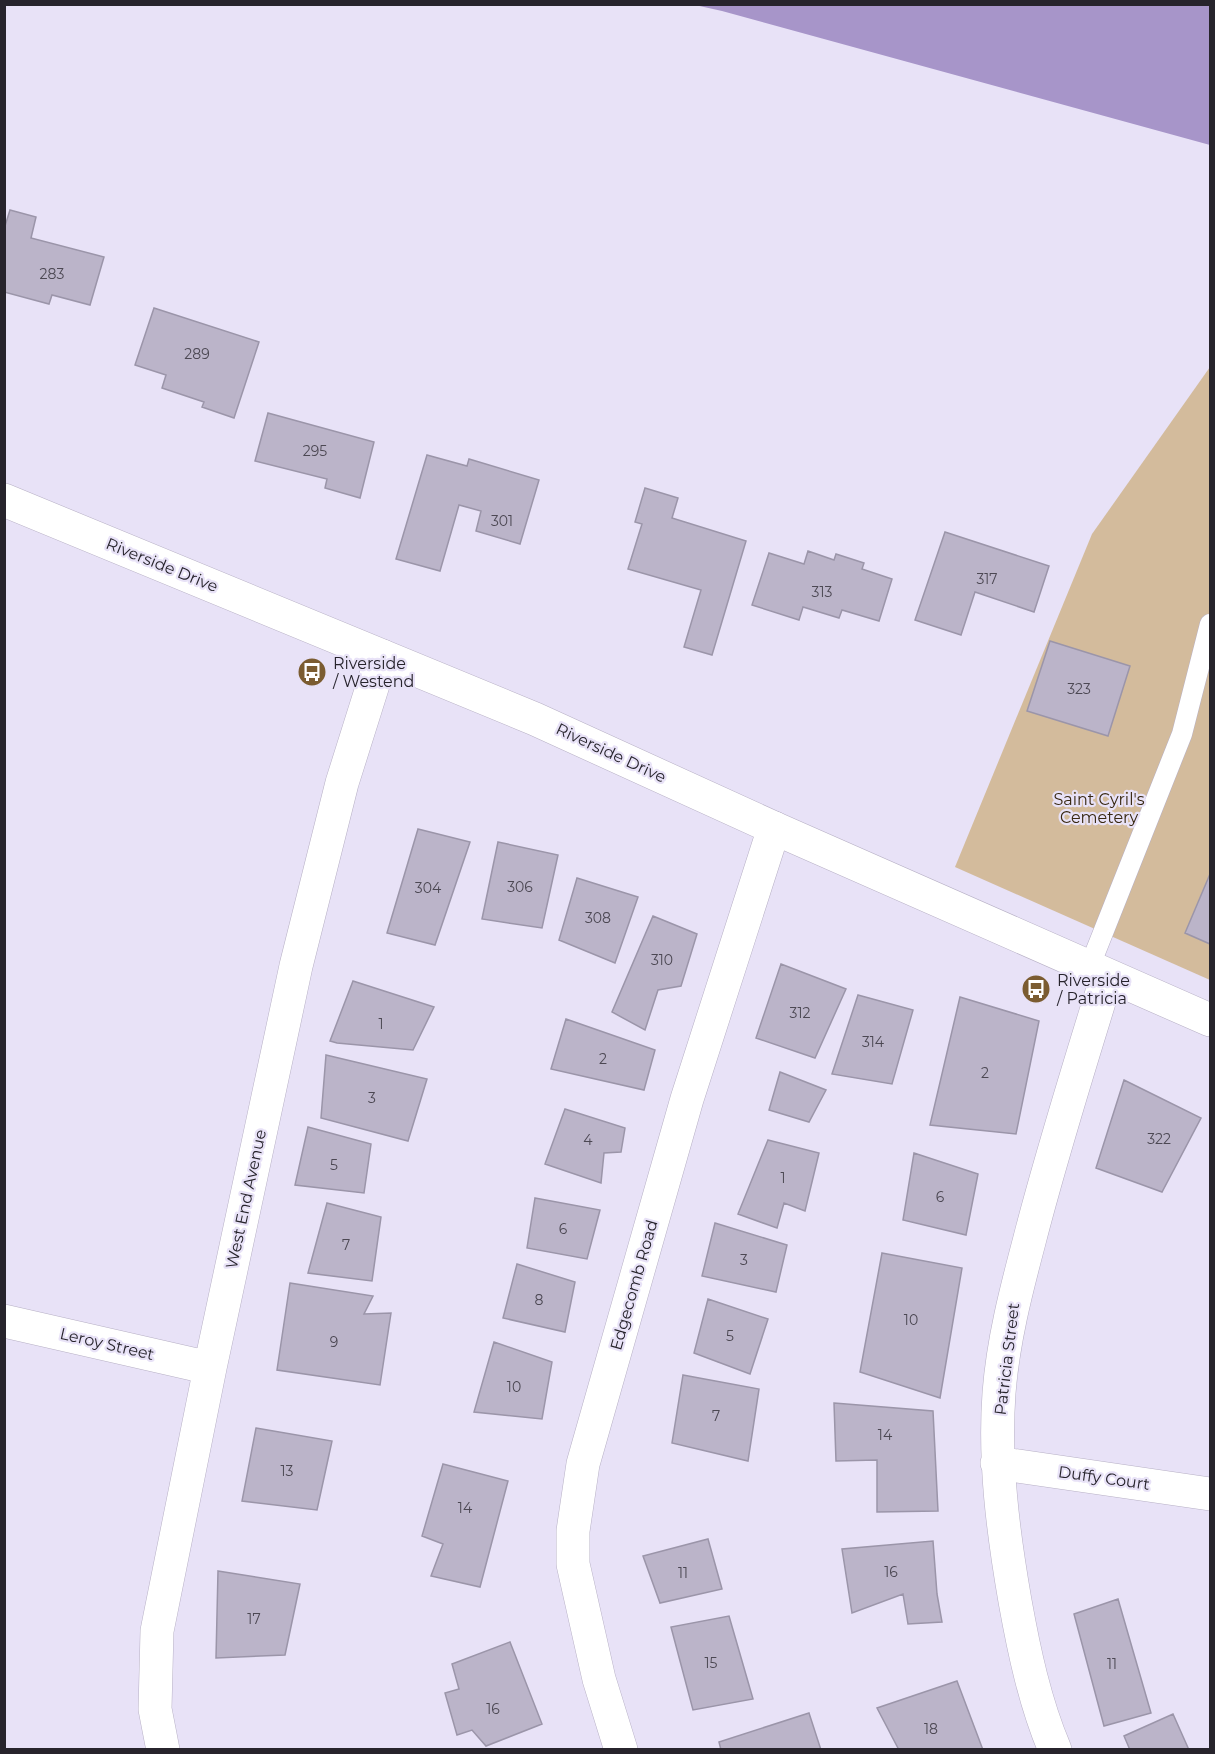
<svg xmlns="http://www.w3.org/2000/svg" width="1215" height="1754" viewBox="0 0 1215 1754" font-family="Montserrat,sans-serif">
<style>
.green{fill:#d3bb9c}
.water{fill:#a795c9}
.building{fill:#bbb4c9;stroke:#9b95a9;stroke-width:1.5}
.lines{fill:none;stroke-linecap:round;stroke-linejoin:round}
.lane-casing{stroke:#b7b0c5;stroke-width:21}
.street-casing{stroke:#b7b0c5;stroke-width:34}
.primary-casing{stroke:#b7b0c5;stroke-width:34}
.lane{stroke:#fff;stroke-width:20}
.street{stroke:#fff;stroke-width:33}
.primary{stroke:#fff;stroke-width:33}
.labels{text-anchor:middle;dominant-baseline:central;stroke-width:4.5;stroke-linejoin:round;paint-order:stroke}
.number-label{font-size:14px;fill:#4c4853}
.street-label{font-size:16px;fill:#27242c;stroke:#e8e2f7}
.poi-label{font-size:16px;fill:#27242c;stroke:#e8e2f7;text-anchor:start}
.park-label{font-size:16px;fill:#372710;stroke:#e8e2f7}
</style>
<rect width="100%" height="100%" fill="#e8e2f7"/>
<path class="green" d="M1210 367V980L955 867 1092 534Z"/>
<path class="water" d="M695 5H1210V145L722 11Z"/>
<path class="building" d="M10 210 36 217 31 238 104 257 90 305 52 295 49 304 4 292V229Z
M154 308 259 342 234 418 202 407 204 402 162 388 166 375 135 365Z
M268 413 374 442 360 498 325 488 327 479 255 461Z
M427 455 467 466 469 459 539 480 520 544 476 531 481 511 459 505 440 571 396 559Z
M645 488 678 498 672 518 746 541 712 655 684 647 701 590 628 569 642 524 635 522Z
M945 532 1049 566 1034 612 975 592 961 635 915 620Z
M808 551 834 560 836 554 864 563 862 569 892 579 879 621 842 610 839 618 803 607 799 620 752 605 769 553 804 564Z
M1050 641 1130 666 1108 736 1027 711Z
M418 829 470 842 435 945 387 933Z
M498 842 558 855 542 928 482 919Z
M1210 874V944L1185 933Z
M577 878 638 897 615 963 559 940Z
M653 916 697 934 681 986 658 990 645 1030 612 1012Z
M781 964 846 989 815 1058 756 1038Z
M353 981 434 1007 413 1050 337 1043 330 1041Z
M858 995 913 1010 892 1084 832 1074Z
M960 997 1039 1021 1016 1134 930 1125Z
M566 1019 655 1050 644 1090 551 1069Z
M326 1055 427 1079 408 1141 321 1118Z
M780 1072 826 1090 809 1122 769 1110Z
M1124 1080 1201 1118 1162 1192 1096 1168Z
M565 1109 625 1128 621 1152 604 1153 601 1183 545 1164Z
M308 1127 371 1144 364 1193 295 1185Z
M768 1140 819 1153 805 1211 784 1203 777 1228 738 1214Z
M914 1153 978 1174 966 1235 903 1220Z
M535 1198 600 1210 587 1259 527 1248Z
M327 1203 381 1217 372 1281 308 1273Z
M715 1223 787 1245 776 1292 702 1276Z
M882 1253 962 1268 940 1398 860 1372Z
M517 1264 575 1282 565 1332 503 1318Z
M290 1283 373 1296 364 1314 391 1313 380 1385 277 1370Z
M708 1299 768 1319 750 1374 694 1353Z
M494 1342 552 1362 542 1419 474 1412Z
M683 1375 759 1389 748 1461 672 1443Z
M834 1403 933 1411 938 1511 877 1512V1460L836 1461Z
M256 1428 332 1441 317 1510 242 1501Z
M443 1464 508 1481 480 1587 431 1576 443 1544 422 1536Z
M708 1539 722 1589 660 1603 643 1556Z
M933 1541 937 1594 942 1622 908 1624 903 1594 852 1613 842 1549Z
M218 1571 300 1584 285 1655 216 1658Z
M1118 1599 1151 1713 1104 1726 1074 1614Z
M729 1616 753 1699 693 1710 671 1627Z
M510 1642 542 1724 486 1746 472 1730 457 1735 445 1693 459 1689 452 1664Z
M957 1681 983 1750H899L877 1708Z
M809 1713 821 1750H721L719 1742Z
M1173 1714 1189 1750H1130L1124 1736Z"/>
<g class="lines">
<g class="lane-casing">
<path id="lane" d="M1089 968 1182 734 1210 624"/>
</g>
<g class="street-casing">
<path id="street" d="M4 1321 210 1368
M997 1463 1210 1494
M163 1750 155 1709 157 1631 210 1368 296 966 342 783 382 656
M621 1750 599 1679 573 1564V1531L583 1464 687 1099 774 828
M1055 1750C1035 1703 1024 1651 1015 1601 1003 1532 994 1462 999 1393 1003 1341 1016 1291 1029 1242 1052 1152 1080 1064 1107 976"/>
</g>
<g class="primary-casing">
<path id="primary" d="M4 500 535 719 774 828 1210 1020"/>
</g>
<use href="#lane" class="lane"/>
<use href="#street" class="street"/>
<use href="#primary" class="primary"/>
</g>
<defs>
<g id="bus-disc" transform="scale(1.5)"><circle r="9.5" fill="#7b5c31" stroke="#e8e2f7"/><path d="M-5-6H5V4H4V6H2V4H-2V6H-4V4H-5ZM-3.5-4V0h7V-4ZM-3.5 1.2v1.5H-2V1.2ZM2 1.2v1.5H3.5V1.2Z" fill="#fff"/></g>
</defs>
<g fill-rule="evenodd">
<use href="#bus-disc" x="312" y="672"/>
<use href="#bus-disc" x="1036" y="989"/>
</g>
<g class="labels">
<g class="number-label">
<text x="52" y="274">283</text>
<text x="197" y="354">289</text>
<text x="315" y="451">295</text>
<text x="502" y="521">301</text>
<text x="987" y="579">317</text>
<text x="822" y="592">313</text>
<text x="1079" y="689">323</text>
<text x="520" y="887">306</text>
<text x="428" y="888">304</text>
<text x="598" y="918">308</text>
<text x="662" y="960">310</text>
<text x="800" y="1013">312</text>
<text x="381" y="1024">1</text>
<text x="873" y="1042">314</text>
<text x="603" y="1059">2</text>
<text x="985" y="1073">2</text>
<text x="372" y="1098">3</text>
<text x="1159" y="1139">322</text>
<text x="588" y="1140">4</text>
<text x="334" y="1165">5</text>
<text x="783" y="1178">1</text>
<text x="940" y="1197">6</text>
<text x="563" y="1229">6</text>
<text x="346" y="1245">7</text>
<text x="744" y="1260">3</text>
<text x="539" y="1300">8</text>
<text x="911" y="1320">10</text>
<text x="730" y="1336">5</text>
<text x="334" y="1342">9</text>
<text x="514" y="1387">10</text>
<text x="716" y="1416">7</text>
<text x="885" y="1435">14</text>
<text x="287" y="1471">13</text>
<text x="465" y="1508">14</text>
<text x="891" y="1572">16</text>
<text x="683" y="1573">11</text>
<text x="254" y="1619">17</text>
<text x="711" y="1663">15</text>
<text x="1112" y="1664">11</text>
<text x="493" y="1709">16</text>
<text x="931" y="1729">18</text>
</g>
<g class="street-label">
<text transform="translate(162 565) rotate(22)">Riverside Drive</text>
<text transform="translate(611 753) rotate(25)">Riverside Drive</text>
<text transform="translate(246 1199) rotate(-78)">West End Avenue</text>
<text transform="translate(634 1285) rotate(-74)">Edgecomb Road</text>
<text transform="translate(107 1344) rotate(13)">Leroy Street</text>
<text transform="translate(1007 1359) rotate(-83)">Patricia Street</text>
<text transform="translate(1104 1478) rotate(8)">Duffy Court</text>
</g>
<g class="poi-label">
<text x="333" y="663">Riverside<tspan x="333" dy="18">/ Westend</tspan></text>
<text x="1057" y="980">Riverside<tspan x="1057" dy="18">/ Patricia</tspan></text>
</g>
<g class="park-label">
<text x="1099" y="799">Saint Cyril's<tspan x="1099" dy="18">Cemetery</tspan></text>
</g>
</g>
<rect width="1215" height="1754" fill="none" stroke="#27242c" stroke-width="12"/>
</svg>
